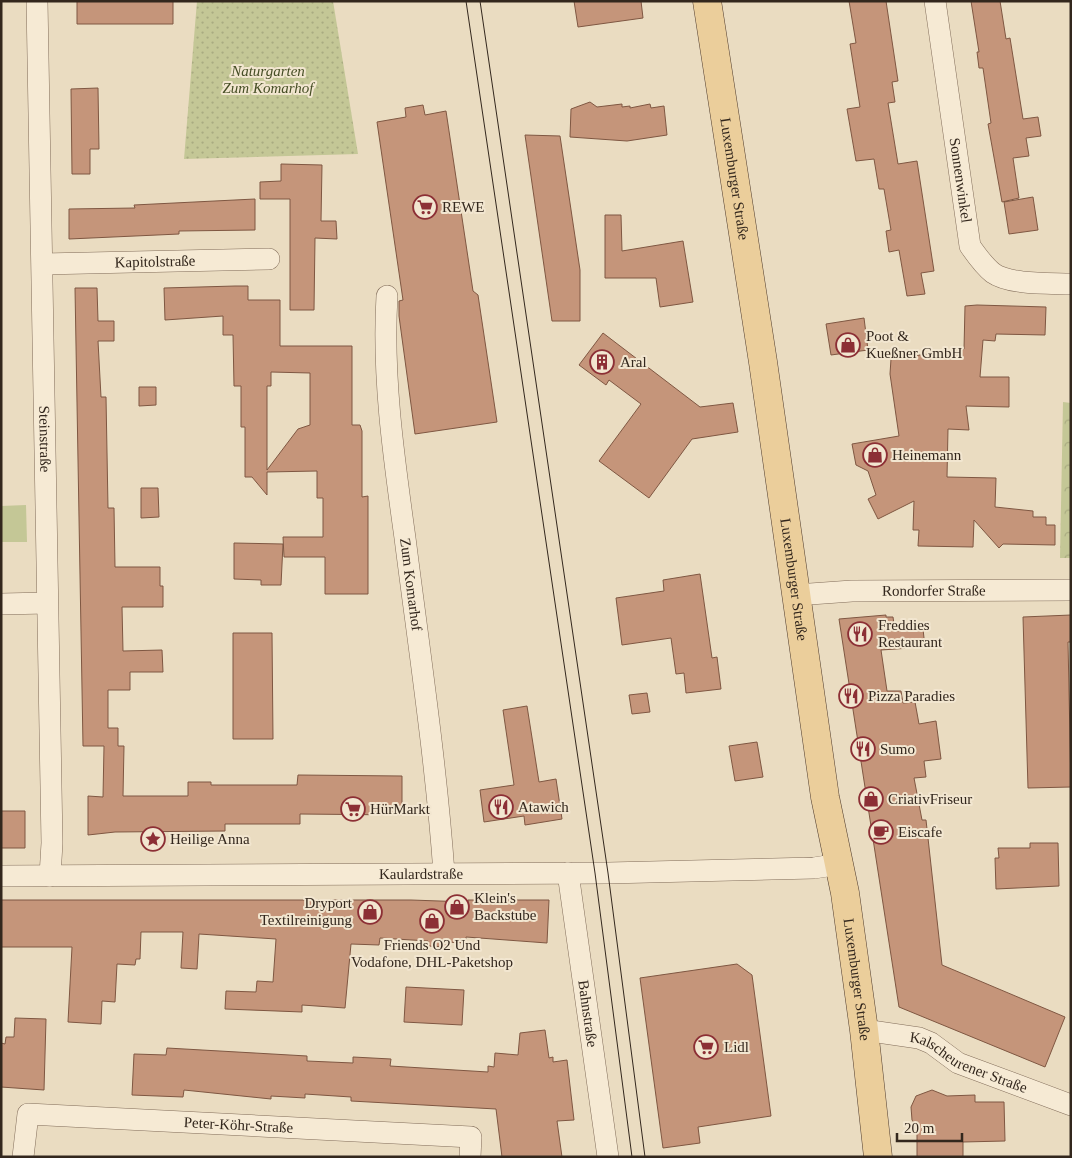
<svg xmlns="http://www.w3.org/2000/svg" width="1072" height="1158" viewBox="0 0 1072 1158" font-family="Georgia,serif">
<style>
.grass{fill:#c4c796}
.park{fill:url(#park-crowns)}
.garden{fill:url(#garden-dots)}
.building{fill:#c5957a;stroke:#7f5742;fill-rule:evenodd}
.lines{fill:none;stroke-linecap:round;stroke-linejoin:round}
.minor-casing{stroke:#826d5a;stroke-width:22}
.major-casing{stroke:#503c2e;stroke-width:29}
.minor{stroke:#f6ead4;stroke-width:21}
.major{stroke:#ebce9b;stroke-width:28}
.tram{stroke:#33271d;stroke-width:1}
.labels{text-anchor:middle;dominant-baseline:central;stroke-width:4;stroke-linejoin:round;paint-order:stroke}
.park-label{font-size:15px;font-style:italic;fill:#464e25;stroke:#f2e6d0}
.street-label{font-size:15px;fill:#33271d;stroke:#f2e6d0}
.poi-label{font-size:15px;fill:#33271d;stroke:#f2e6d0;text-anchor:start}
</style>
<defs>
<pattern id="park-crowns" width="20" height="18" patternUnits="userSpaceOnUse" patternTransform="scale(1.25)"><rect width="20" height="18" fill="#c4c796"/><path d="M2 6a3 3 0 1 1 6 0M12 15a3 3 0 1 1 6 0" fill="none" stroke="#a9ab81"/></pattern>
<pattern id="garden-dots" width="8" height="8" patternUnits="userSpaceOnUse" patternTransform="scale(1.25)"><rect width="8" height="8" fill="#c4c796"/><path d="M2 2h.1M6 6h.1" fill="none" stroke="#a9ab81" stroke-width="1.8" stroke-linecap="round"/></pattern>
</defs>
<rect width="100%" height="100%" fill="#eadcc1"/>
<path class="grass" d="M26 505 27 542H1V506Z"/>
<path class="park" d="M1063 402 1071 403V558H1060Z"/>
<path class="garden" d="M197 1H333L358 154 184 159Z"/>
<path class="building" d="M77 1H173V24H77Z
M574 1H641L643 18 578 27Z
M849 1H886L898 81 892 82 895 102 888 103 898 164 917 161 934 271 921 273 925 294 907 296 899 250 889 252 886 231 891 230 884 189H879L874 159 856 161 847 109 860 107 850 44 856 43Z
M971 1H1000L1006 39 1010 38 1023 119 1038 117 1041 136 1026 138 1029 156 1013 158 1019 198 1002 202 988 124 991 123 983 68H979L977 52H979Z
M98 88 99 149H90V174H72L71 89Z
M590 102 597 107 622 104V107L630 106V108L650 104 651 108 664 106 667 135 627 141 570 137 571 109Z
M423 105 425 115 446 111 473 291 478 295 497 422 415 434 399 316V301L403 300 377 122 406 117 405 108Z
M525 135 560 136 580 270V321H552Z
M281 164 322 165 321 221H336L337 239 315 238 314 310H290V199H260V182L281 181Z
M1033 197 1038 230 1009 234 1004 202Z
M255 199V230L179 231V234L69 239V209L135 208 134 205Z
M605 215H621L622 251 683 241 693 302 660 307 656 278H605Z
M235 286H248V300H280V346H352V425H360L362 431V497L368 496V594H325V557H284L283 537H323V498H317V471L267 472V495L252 477H245V427H241V386H234L233 335H223V316L165 320 164 288ZM271 372 310 373V425L298 429 267 470V386H271Z
M75 288H97L98 321H114V341H98L101 397H106L108 508H114L115 567H160V586H163V607H122L123 651 162 650 163 672H130V690H108V728H118V746H124L123 796H188V782H211V785H297L298 775 402 776V815L300 814V824H225V831L115 832 88 835V796L103 797 104 746H83Z
M977 305 1046 307 1045 335 996 334 995 341 983 340 980 377H1009V407L966 406 969 430 948 429 947 477 996 478 995 507 1033 511V517H1046V525H1055V545L1003 544 999 548 974 520 973 547 918 546 919 530H913L914 501 878 519 868 499 876 495 868 471 856 465 852 444 899 436 890 374 891 359 964 349 965 306Z
M864 318 868 350 831 355 826 324Z
M603 333 700 407 733 403 738 432 692 439 649 498 599 461 641 404 609 380 606 385 579 365Z
M139 387H156V405L139 406Z
M141 488H158L159 517 141 518Z
M234 543 283 544 281 585H261V580L234 579Z
M700 574 712 658 717 657 721 689 686 693 684 673 676 674 671 638 622 645 616 598 664 591 663 580Z
M886 615V617H893L895 631 923 629 925 647 881 650 887 691H901L903 703 915 702 919 724 936 721 941 759 924 761 926 777 914 778 922 820H926L942 965 1065 1017 1045 1067 899 1007 839 619Z
M1071 615V642H1068L1071 787 1028 788 1023 617Z
M233 633H272L273 739H233Z
M647 693 650 712 632 714 629 695Z
M527 706 539 782 556 779 562 819 525 825 524 816 484 822 480 790 514 785 503 710Z
M757 742 763 777 735 781 729 746Z
M1 811H25V848H1Z
M1030 843H1058L1059 886 996 889 995 858H999L998 848H1030Z
M1 900H411L468 902V900H549L547 943 466 937V943L447 942 446 947 428 946V941L380 938 379 945 351 944 345 1008 302 1005V1012L225 1009 226 991 256 992 257 981 273 982 276 939 199 934 197 969 181 968 183 932H141L140 959H136L135 965 117 964 115 1002 102 1001 101 1024 68 1022 72 947H1Z
M737 964 752 975 771 1116 698 1127 700 1143 663 1148 640 978Z
M406 987 464 990 462 1025 404 1022Z
M15 1018 46 1019 44 1090 1 1087V1043L5 1044 6 1037H14Z
M545 1030 549 1058 553 1057V1062L567 1060 574 1120 557 1121 562 1157H502L496 1109 351 1101V1097L305 1094V1098L271 1096V1099L184 1090 183 1097 132 1095 134 1054 166 1055 167 1048 307 1056V1061L353 1063V1057L391 1059 390 1066 488 1072V1066L494 1067 495 1053 518 1055 520 1033Z
M932 1090 947 1096 975 1095V1102H1004L1005 1141 963 1142V1157H917V1127L912 1120 911 1107 916 1096Z"/>
<g class="lines">
<g class="minor-casing">
<g id="minor">
<path id="s1" d="M37 1 52 843 50 876"/>
<path id="s2" d="M935 1 970 246C977 256 984 266 993 273 1010 285 1050 283 1071 284"/>
<path id="s3" d="M43 264 269 259"/>
<path id="s4" d="M387 296C382 376 394 459 405 538 419 649 436 761 444 873"/>
<path id="s5" d="M796 595 852 591 1071 590"/>
<path d="M1 604 47 603"/>
<path id="s6" d="M568 873 608 1157"/>
<path id="s7" d="M1 876 608 873 814 868 840 864"/>
<path id="s8" d="M864 1030 919 1038 931 1043 958 1063 1071 1105"/>
<path id="s9" d="M23 1157 28 1114 471 1137 470 1157"/>
</g>
</g>
<g class="major-casing">
<g id="major">
<path id="s10" d="M707 1 763 362 825 797 845 893 864 1030 878 1157"/>
</g>
</g>
<use href="#minor" class="minor"/>
<use href="#major" class="major"/>
<path class="tram" d="M466 1 595 873 632 1157
M480 1 608 873 645 1157"/>
</g>
<defs>
<g id="supermarket-ring" transform="scale(1.25)"><circle r="9.5" fill="#f2e6d0" stroke="#8c2f35" stroke-width="1.5"/><path d="M-6-5.5h2.5l.6 2H6L4.5 2H-2.5L-4.4-4H-6ZM-1.5 3.2a1.3 1.3 0 1 0 .1 0ZM3 3.2a1.3 1.3 0 1 0 .1 0Z" fill="#8c2f35"/></g>
<g id="shop-ring" transform="scale(1.25)"><circle r="9.5" fill="#f2e6d0" stroke="#8c2f35" stroke-width="1.5"/><path d="M-5-2.5h2.3a2.7 3.5 0 0 1 5.4 0H5L5.5 6h-11ZM-1.5-2.5h3a1.5 2.3 0 0 0-3 0Z" fill="#8c2f35"/></g>
<g id="building-ring" transform="scale(1.25)"><circle r="9.5" fill="#f2e6d0" stroke="#8c2f35" stroke-width="1.5"/><path d="M-4-6H4V6H1V3H-1V6H-4ZM-2.5-4.3h1.7v1.8h-1.7ZM.8-4.3h1.7v1.8H.8ZM-2.5-1h1.7V.8h-1.7ZM.8-1h1.7V.8H.8Z" fill="#8c2f35"/></g>
<g id="restaurant-ring" transform="scale(1.25)"><circle r="9.5" fill="#f2e6d0" stroke="#8c2f35" stroke-width="1.5"/><path d="M-5-6h1v4h1v-4h1v4h1v-4h1v5L-1.5 .5V6h-2V.5L-5-1ZM5-6V6H3V1.5H1.5Q1.5-4 5-6Z" fill="#8c2f35"/></g>
<g id="cafe-ring" transform="scale(1.25)"><circle r="9.5" fill="#f2e6d0" stroke="#8c2f35" stroke-width="1.5"/><path d="M-5.5-4.5H6V0H3Q3 3.5 0 3.5H-2.5Q-5.5 3.5-5.5 0ZM3-3.2v2h1.7v-2ZM-6 4.5H4V6H-6Z" fill="#8c2f35"/></g>
<g id="sight-ring" transform="scale(1.25)"><circle r="9.5" fill="#f2e6d0" stroke="#8c2f35" stroke-width="1.5"/><path d="M0-6L1.8-2.2L6-1.7L2.9 1.2L3.7 5.4L0 3.3L-3.7 5.4L-2.9 1.2L-6-1.7L-1.8-2.2Z" fill="#8c2f35"/></g>
</defs>
<g fill-rule="evenodd">
<use href="#supermarket-ring" x="425" y="207"/>
<use href="#shop-ring" x="848" y="345"/>
<use href="#building-ring" x="602" y="362"/>
<use href="#shop-ring" x="875" y="455"/>
<use href="#restaurant-ring" x="860" y="634"/>
<use href="#restaurant-ring" x="851" y="696"/>
<use href="#restaurant-ring" x="863" y="749"/>
<use href="#shop-ring" x="871" y="799"/>
<use href="#restaurant-ring" x="501" y="807"/>
<use href="#supermarket-ring" x="353" y="809"/>
<use href="#cafe-ring" x="881" y="832"/>
<use href="#sight-ring" x="153" y="839"/>
<use href="#shop-ring" x="457" y="907"/>
<use href="#shop-ring" x="370" y="912"/>
<use href="#shop-ring" x="432" y="921"/>
<use href="#supermarket-ring" x="706" y="1047"/>
</g>
<g class="labels">
<g class="park-label">
<text x="268" y="71">Naturgarten<tspan x="268" dy="17">Zum Komarhof</tspan></text>
</g>
<g class="street-label">
<text stroke="none"><textPath href="#s10" startOffset="180">Luxemburger Straße</textPath></text>
<text stroke="none"><textPath href="#s2" startOffset="181">Sonnenwinkel</textPath></text>
<text stroke="none"><textPath href="#s3" startOffset="112">Kapitolstraße</textPath></text>
<text stroke="none"><textPath href="#s1" startOffset="438">Steinstraße</textPath></text>
<text stroke="none"><textPath href="#s10" startOffset="585">Luxemburger Straße</textPath></text>
<text stroke="none"><textPath href="#s4" startOffset="290">Zum Komarhof</textPath></text>
<text stroke="none"><textPath href="#s5" startOffset="138">Rondorfer Straße</textPath></text>
<text stroke="none"><textPath href="#s7" startOffset="420">Kaulardstraße</textPath></text>
<text stroke="none"><textPath href="#s10" startOffset="990">Luxemburger Straße</textPath></text>
<text stroke="none"><textPath href="#s6" startOffset="142">Bahnstraße</textPath></text>
<text stroke="none"><textPath href="#s8" startOffset="111">Kalscheurener Straße</textPath></text>
<text stroke="none"><textPath href="#s9" startOffset="254">Peter-Köhr-Straße</textPath></text>
</g>
<g class="poi-label">
<text x="442" y="207">REWE</text>
<text x="866" y="336">Poot &amp;<tspan x="866" dy="17">Kueßner GmbH</tspan></text>
<text x="620" y="362">Aral</text>
<text x="892" y="455">Heinemann</text>
<text x="878" y="625">Freddies<tspan x="878" dy="17">Restaurant</tspan></text>
<text x="868" y="696">Pizza Paradies</text>
<text x="880" y="749">Sumo</text>
<text x="888" y="799">CriativFriseur</text>
<text x="518" y="807">Atawich</text>
<text x="370" y="809">HürMarkt</text>
<text x="898" y="832">Eiscafe</text>
<text x="170" y="839">Heilige Anna</text>
<text x="474" y="898">Klein's<tspan x="474" dy="17">Backstube</tspan></text>
<text x="352" y="903" text-anchor="end">Dryport<tspan x="352" dy="17">Textilreinigung</tspan></text>
<text x="432" y="945" text-anchor="middle">Friends O2 Und<tspan x="432" dy="17">Vodafone, DHL-Paketshop</tspan></text>
<text x="724" y="1047">Lidl</text>
</g>
</g>
<rect width="1072" height="1158" fill="none" stroke="#33271d" stroke-width="5"/>
<path d="M897 1133v8h65v-8" fill="none" stroke="#33271d" stroke-width="2.5"/>
<text x="904" y="1133" font-size="15" fill="#33271d" stroke="#f2e6d0" stroke-width="4" paint-order="stroke">20 m</text>
</svg>
